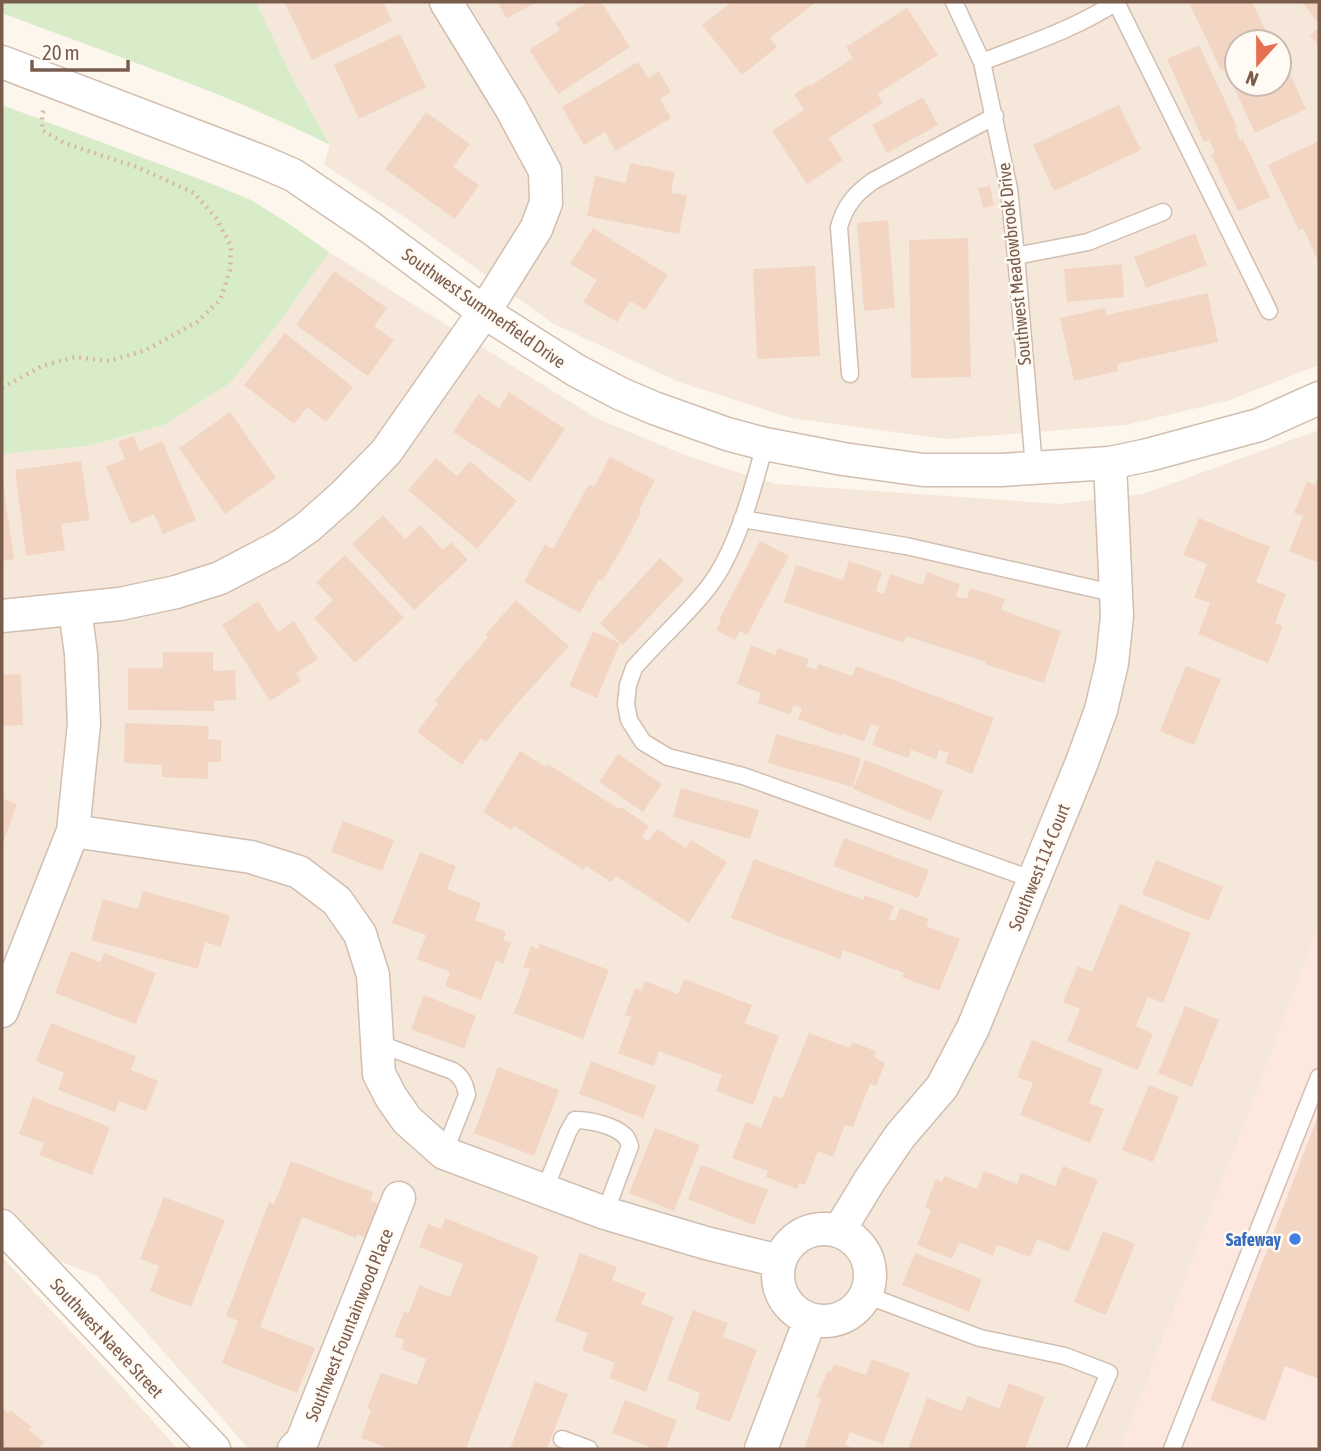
<svg xmlns="http://www.w3.org/2000/svg" width="1321" height="1451" viewBox="0 0 1321 1451" font-family="'Asap Condensed',sans-serif">
<style>
.residential{fill:#f5e8da;fill-rule:evenodd}
.commercial{fill:#fde8e0}
.green{fill:#d8ecc9}
.building{fill:#f3d5c3}
.lines{fill:none;stroke-linecap:round;stroke-linejoin:round}
.service-casing{stroke:#d1beb0;stroke-width:19}
.minor-casing{stroke:#d1beb0;stroke-width:35}
.path{stroke:#d9b8a5;stroke-width:4.5;stroke-dasharray:2 5;stroke-linecap:butt}
.service{stroke:#fff;stroke-width:16}
.minor{stroke:#fff;stroke-width:32}
.shop-dot{fill:#3f7fe0;stroke:#fffaf3;stroke-width:2.5}
.labels{text-anchor:middle;dominant-baseline:central;stroke-width:5;stroke-linejoin:round;paint-order:stroke}
.street-label{font-size:18px;fill:#7a5c4d;stroke:#fffaf3}
.shop-label{font-size:18px;font-weight:bold;fill:#366cbe;stroke:#fffaf3;text-anchor:end}
</style>
<rect width="100%" height="100%" fill="#fdf6ec"/>
<path class="residential" d="M256 2H1319V365L1230 400 1126 425 946 439 791 418 679 382 554 324 400 214 324 165 330 145 292 77ZM1237 42H1279V84H1237Z
M329 252 598 419 690 457 775 484 1059 504 1143 494 1319 430V927L1121 1449H249L97 1276 2 1238V454L88 446 164 425 230 383 278 324Z
M2 1257 123 1388 178 1449H2Z"/>
<path class="commercial" d="M1319 927V1449H1121Z"/>
<path class="green" d="M2 2H256L292 77 330 145C225 92 112 55 2 13Z
M2 105 205 181 249 199 288 223 329 252 278 324 230 383 164 425 88 446 2 454Z"/>
<path class="building" d="M287 2H383L392 21 312 60 285 3Z
M498 2H538L506 18Z
M588 2H601L630 47 558 94 529 50 560 30 555 23Z
M732 2H816L770 38 777 47 742 75 702 25Z
M1197 2H1252L1271 42H1237V84H1279V50L1306 109 1255 133 1225 68 1221 70 1190 5Z
M1302 2H1319V24Z
M907 8 938 55 877 94 883 103 829 138 843 160 807 184 772 131 804 110 794 94 810 84V86L853 58 846 47Z
M1319 28V47L1310 35Z
M400 34 426 87 359 119 334 65Z
M1199 45 1237 127 1235 129 1240 140 1243 139 1270 197 1238 211 1211 154 1215 152 1209 140 1204 142 1167 59Z
M638 62 648 78 659 71 671 92 660 99 671 118 616 151 605 132 584 145 562 107Z
M923 97 938 125 887 153 872 125Z
M1119 105 1141 150 1054 191 1033 145Z
M426 112 470 144 453 167 479 185 455 219 385 169Z
M1319 141V263L1303 228 1299 230 1268 165Z
M630 163 675 172 671 193 687 195 679 234 587 216 595 176 626 183Z
M990 186 994 205 983 208 978 188Z
M888 220 895 308 864 311 857 223Z
M593 228 668 275 645 310 630 301 617 322 583 302 597 280 570 264Z
M1195 233 1207 265 1146 288 1134 257Z
M968 238 971 377 911 378 909 240Z
M1122 264 1124 297 1067 302 1064 269Z
M815 266 820 356 757 359 753 269Z
M334 271 387 308 374 326 394 340 368 376 296 325Z
M1208 293 1218 342 1117 364 1118 371 1074 381 1060 318 1105 308 1106 315Z
M285 333 353 387 326 422 307 407 294 424 244 385Z
M509 392 565 429 530 482 453 432 478 394 499 408Z
M230 412 276 478 225 514 179 448Z
M133 436 140 451 162 441 196 520 163 534 154 514 131 524 106 467 125 459 118 442Z
M610 457 655 480 639 510 641 512 624 544 622 543 624 545 602 581 599 579 580 613 524 582 545 544 553 549 589 484 594 487Z
M436 458 457 476 470 461 517 501 477 549 408 490Z
M81 461 90 520 61 524 65 550 26 556 15 470Z
M1319 476V563L1289 551 1303 516 1294 513 1307 482 1315 485Z
M2 482H3L14 559 2 561Z
M383 515 405 539 420 525 443 550 451 542 468 560 414 610 352 544Z
M1199 518 1270 547 1256 582 1286 594 1275 623 1283 626 1268 663 1198 634 1210 603 1194 597 1207 564 1183 555Z
M760 541 789 556 747 635 740 631 735 640 716 630 721 621 719 620Z
M345 555 404 618 355 663 314 618 333 600 316 582Z
M660 558 684 580 623 645 600 623Z
M849 561 882 572 876 591 884 594 890 574 923 585 927 572 960 584 956 596 967 599 970 588 1005 599 1001 610 1061 631 1044 683 985 664 986 662 906 636 904 643 784 602 796 565 843 580Z
M516 600 569 646 515 706 486 742 481 738 462 765 417 732 438 704 435 701 468 659 469 660 488 637 485 635Z
M258 601 278 632 294 621 318 659 296 673 301 681 270 701 222 625Z
M593 631 620 643 597 698 569 686Z
M751 645 775 655 778 648 809 659 806 666 816 670 819 664 852 676 856 666 994 718 972 774 945 763 949 753 939 750 936 759 911 750 908 758 872 745 879 727 871 724 864 742 842 733 841 736 798 719 802 708 794 705 790 715 758 703 761 693 737 684Z
M163 652H213V671L235 670 236 700 214 701V711L128 710V668H163Z
M1186 666 1221 679 1194 745 1160 731Z
M21 674 23 725 2 726V675Z
M125 723 209 726 208 739 221 740V762H208V779L162 777V765L124 763Z
M776 734 861 758 853 787 768 763Z
M520 751 546 767 548 764 619 809 621 807 649 826 642 837 648 841 657 829 686 848 691 840 727 862 689 923 616 876 611 882 586 866 584 870 514 826 511 830 483 812Z
M618 754 662 784 643 812 599 782Z
M865 760 943 791 931 821 853 789Z
M681 788 759 810 750 839 673 817Z
M2 798 17 804 2 846Z
M343 821 394 840 382 871 331 852Z
M844 838 929 870 918 898 833 866Z
M420 852 456 866 447 889 481 903 475 920 506 932 503 940 511 943 503 964 496 961 481 1000 445 986 450 972 417 959 426 935 392 923Z
M754 859 863 900 865 895 894 906 889 919 895 921 900 908 929 919 926 926 960 939 939 991 902 977 904 973 843 950 840 959 731 918Z
M1156 860 1223 887 1209 921 1142 894Z
M143 891 230 915 221 947 205 942 198 969 91 940 103 899 138 909Z
M1120 904 1191 933 1163 1003 1148 997 1136 1026 1153 1034 1138 1070 1067 1041 1080 1009 1063 1002 1078 966 1092 972Z
M540 944 609 970 583 1039 514 1013 530 969 523 967 531 946 538 949Z
M71 951 100 962 104 953 156 973 136 1024 55 993Z
M684 979 752 1005 745 1023 779 1036 753 1105 716 1091 722 1075 659 1051 654 1066 618 1053 631 1017 625 1015 635 988 641 990 645 981 678 994Z
M424 995 476 1016 464 1049 411 1029Z
M1185 1006 1219 1020 1192 1087 1158 1073Z
M51 1023 136 1056 131 1070 158 1081 146 1111 119 1101 115 1112 58 1090 64 1073 36 1061Z
M809 1033 850 1048 852 1042 876 1051 874 1057 885 1063 876 1086 870 1084 853 1127 845 1125 833 1157 818 1151 805 1185 799 1183 797 1189 766 1177 768 1171 732 1158 746 1122 761 1128 774 1095 782 1099Z
M1032 1040 1103 1069 1089 1103 1104 1109 1090 1143 1020 1115 1033 1083 1017 1077Z
M591 1061 656 1086 643 1118 579 1094Z
M498 1067 559 1090 534 1156 474 1133Z
M1149 1085 1179 1097 1153 1162 1122 1150Z
M33 1097 110 1127 92 1175 39 1155 44 1143 19 1134Z
M1319 1113V1379L1285 1366 1265 1421 1210 1400Z
M655 1128 700 1145 674 1211 629 1193Z
M291 1161 373 1192 370 1201 384 1206 371 1240 357 1234 356 1238 302 1217 260 1327 315 1348 297 1393 222 1363 238 1321 226 1316 269 1202 274 1204Z
M701 1165 768 1190 754 1225 688 1199Z
M1063 1166 1098 1180 1069 1252 1037 1239 1030 1257 997 1245 993 1256 959 1242 952 1259 917 1245 931 1210 925 1207 936 1179 942 1182 944 1176 977 1189 984 1171 1017 1184 1021 1173 1055 1186Z
M164 1197 225 1220 191 1307 150 1291 159 1266 140 1259Z
M445 1218 539 1256 466 1449H390L361 1438 371 1410 367 1408 381 1373 417 1385 426 1359 401 1349 404 1340 394 1337 404 1312 409 1313 419 1285 450 1297 463 1264 419 1247 428 1224 441 1229Z
M1103 1231 1135 1244 1106 1315 1074 1302Z
M580 1253 617 1267 612 1280 646 1293 641 1304 674 1317 646 1392 609 1378 615 1363 582 1350 588 1333 555 1321Z
M915 1253 982 1279 969 1312 902 1285Z
M693 1310 728 1323 723 1337 757 1350 730 1422 695 1409 700 1393 667 1380Z
M872 1359 910 1373 883 1444 850 1432 845 1445 855 1449H804L821 1399 816 1397 828 1371 831 1372 834 1364 866 1375Z
M535 1382 568 1394 547 1449H510Z
M1009 1383 1045 1397 1025 1449H908L927 1398 962 1411 968 1396 999 1409Z
M625 1400 677 1420 666 1449H655L612 1433Z
M2 1408 8 1413 10 1410 32 1427 29 1430 44 1442 39 1448 41 1449H2Z"/>
<g class="lines">
<g class="service-casing">
<path id="service" d="M954 2 982 62 1009 189 1016 256 1034 467
M1116 2 1269 311
M982 62C1028 44 1075 29 1116 2
M1016 256 1088 242 1163 212
M850 374 839 227C845 205 856 193 873 181L995 116
M765 444C753 489 736 553 707 589 685 617 657 641 634 668L628 685 626 704 629 720 643 742 668 757 743 776 1034 880
M742 519 906 546 1117 594
M377 1043 453 1071C462 1077 465 1084 467 1095L444 1153
M544 1191 568 1132 575 1120C589 1120 614 1125 625 1136 627 1138 629 1143 630 1146L605 1213
M866 1295 980 1338 1065 1356 1109 1373 1076 1449
M562 1439 589 1449
M1172 1449 1319 1077"/>
</g>
<g class="minor-casing">
<path id="minor" d="M2 62 263 162 293 175 371 228 484 312 577 371 621 394 654 408 727 434 765 444 843 459 923 470H1001L1110 463 1148 455 1259 425 1319 398
M2 616 120 604 176 592 220 578 281 546 308 527 344 495 386 452 484 312 536 229 546 203 545 171 511 108 446 2
M73 831 251 857 299 872 337 901 360 934 373 975 379 1074 391 1097 407 1120 444 1153 605 1213 706 1243 779 1261
M2 1011 73 831 84 724 81 654 75 609
M2 1226 214 1449
M778 1275a46 46 0 1 1 92 0a46 46 0 1 1-92 0Z
M839 1231 870 1180 900 1136 942 1087 973 1028 1082 762 1101 710 1112 663 1117 616 1110 463
M294 1449 302 1441 399 1198
M761 1449 810 1320"/>
</g>
<path class="path" d="M2 388 42 366 75 357 109 361 146 350 197 322 220 300 230 270 231 246 216 218 194 193 137 167 64 143 42 130V114L44 110"/>
<use href="#service" class="service"/>
<use href="#minor" class="minor"/>
</g>
<circle class="shop-dot" cx="1295" cy="1239" r="7"/>
<g class="labels">
<g class="street-label">
<text transform="translate(1014 264) rotate(-96)">Southwest Meadowbrook Drive</text>
<text transform="translate(484 308) rotate(35)">Southwest Summerfield Drive</text>
<text transform="translate(1039 867) rotate(-68)">Southwest 114 Court</text>
<text transform="translate(349 1325) rotate(-68)">Southwest Fountainwood Place</text>
<text transform="translate(107 1338) rotate(47)">Southwest Naeve Street</text>
</g>
<g class="shop-label">
<text x="1281" y="1239">Safeway</text>
</g>
</g>
<rect width="1321" height="1451" fill="none" stroke="#7a5c4d" stroke-width="7"/>
<g transform="translate(1258 63) rotate(201)"><circle r="33" fill="#fffaf3" stroke="#cabbb1" stroke-width="2"/>
<path d="M0-5L12 26L0 18L-12 26Z" fill="#e76f51"/>
<text y="-10" font-size="19" font-weight="bold" text-anchor="middle" fill="#7a5c4d">N</text>
</g>
<path d="M32 60v10h96v-10" fill="none" stroke="#7a5c4d" stroke-width="3.5"/>
<text x="42" y="60" font-size="21" fill="#7a5c4d" stroke="#fffaf3" stroke-width="5" paint-order="stroke">20 m</text>
</svg>
